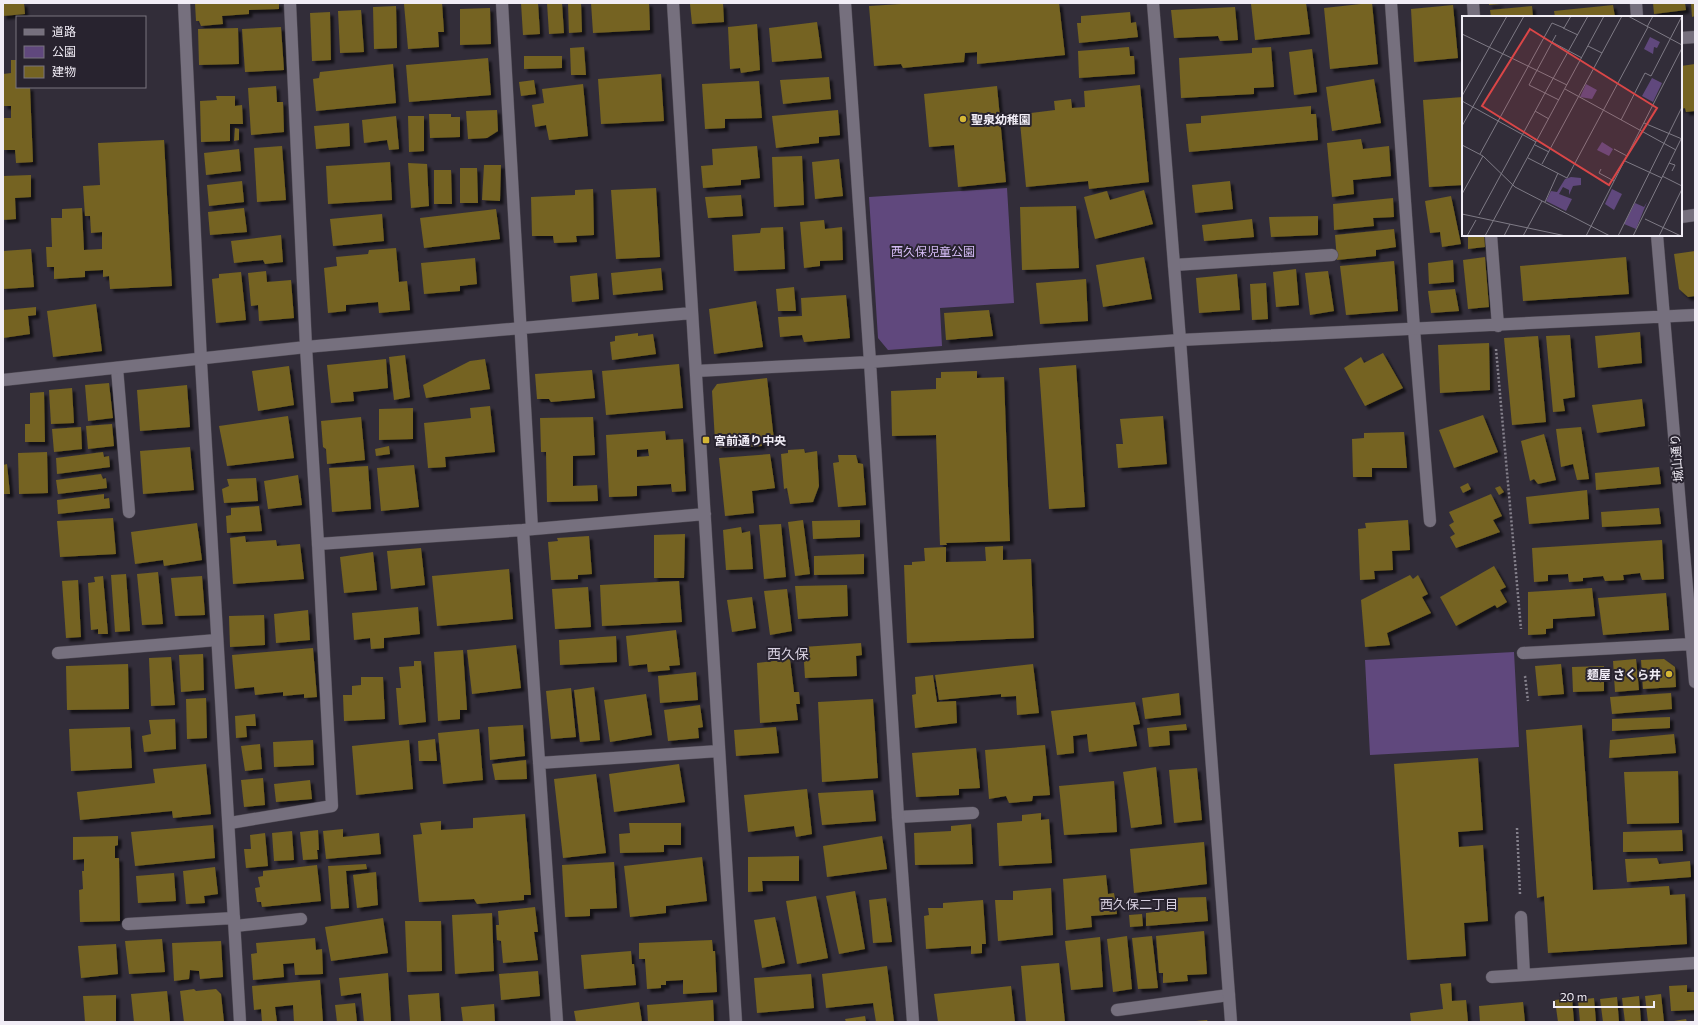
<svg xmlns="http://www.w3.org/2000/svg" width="1698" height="1025" viewBox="0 0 1698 1025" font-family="Commissioner,'Noto Sans JP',sans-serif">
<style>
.green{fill:#60487d}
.building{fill:#746321;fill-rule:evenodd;filter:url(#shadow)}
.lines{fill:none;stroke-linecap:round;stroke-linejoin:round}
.lane-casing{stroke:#4e4953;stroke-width:13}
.street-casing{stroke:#4e4953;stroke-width:13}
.path{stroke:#85818c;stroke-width:2.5;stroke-dasharray:2 2;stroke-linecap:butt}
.lane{stroke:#76707e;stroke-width:12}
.street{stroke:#76707e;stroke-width:12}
.poi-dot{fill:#d4b635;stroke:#28232f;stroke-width:1.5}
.labels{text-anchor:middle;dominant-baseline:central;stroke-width:4;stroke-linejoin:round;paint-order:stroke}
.poi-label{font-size:12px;font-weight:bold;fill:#f1edf6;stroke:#28232f;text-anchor:start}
.park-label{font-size:12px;fill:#d5bcf6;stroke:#28232f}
.street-label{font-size:12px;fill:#f1edf6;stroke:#28232f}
.neighbourhood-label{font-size:13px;fill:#d6cfdf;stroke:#28232f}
.quarter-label{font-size:14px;fill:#d6cfdf;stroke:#28232f}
.inset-road{fill:none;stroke:#7e7a85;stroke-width:1}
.view{fill:#da4647;fill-opacity:0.15;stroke:#da4647;stroke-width:2}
.inset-edge{fill:none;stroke:#f1edf6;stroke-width:2}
</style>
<defs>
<filter id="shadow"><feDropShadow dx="3.5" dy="3.5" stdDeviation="1" flood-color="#0009"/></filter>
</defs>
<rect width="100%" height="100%" fill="#322d39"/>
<path class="green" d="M1007 188 1014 303 940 308 942 346 888 350 878 338 869 197Z
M1514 652 1519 747 1370 755 1365 660Z"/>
<path class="building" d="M3 3H24L25 14 3 16Z
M195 3H279V9L249 10V14L222 16 223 24 201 26 199 21H196Z
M417 3H442L444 32H438L439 47 408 49 404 4Z
M521 3H538L540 34 523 35Z
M547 3H562L564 33 549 34Z
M568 3H581L582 32 569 33Z
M591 3H649L650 30 593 33Z
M697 3 723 4 724 22 692 24 690 4Z
M917 3H1059L1065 55 977 64V52L965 53 964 62 903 68 901 64 874 66 869 6Z
M1259 3H1306L1310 34 1255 40 1251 4Z
M1370 3H1372L1378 64 1330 69 1324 8Z
M1489 3H1500V4L1489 5Z
M1653 3H1685L1686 10 1654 14Z
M1691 3H1695V16L1692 17Z
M1453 5 1458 58 1414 62 1411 9Z
M1613 5 1615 17H1555L1554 11Z
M396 6 397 48 374 49 373 7Z
M1532 6 1533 17H1491L1490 10Z
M1235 7 1238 40 1220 41 1218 36 1174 38 1171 10Z
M490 8 491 44 460 45V9Z
M361 10 364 52 340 53 338 11Z
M330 12 331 60 312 61 310 13Z
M1130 12 1131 23 1136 22 1138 37 1079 43 1077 23H1081V16Z
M817 22 822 58 772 62 769 28Z
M757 24 760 70 741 73 740 68 730 69 728 27Z
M281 27 284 70 245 72 242 29Z
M238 28 239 64 199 65 198 29Z
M584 47 586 75H571L570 48Z
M1129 47 1130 56H1134L1135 74 1079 78 1078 51Z
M1271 47 1274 87 1254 88V94L1181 98 1179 58 1252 53V48Z
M1312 49 1317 92 1294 95 1289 52Z
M524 56H562V68L524 69Z
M488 58 491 95 409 102 406 65Z
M11 60H17V87H30L33 162 16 163 15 150H3L4 118H11V106H4L3 74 11 73Z
M393 64 396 103 316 111 313 79 319 78 320 72Z
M1695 64V111L1686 112 1685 108 1681 109V66Z
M661 74 664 121 601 124 598 79Z
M829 77 831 99 783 104 780 80Z
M1374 79 1381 123 1332 131 1326 87Z
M534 80 536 94 521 96 519 82Z
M759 81 762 118 725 119V128L705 129 702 84Z
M583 84 588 136 549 140 546 125 535 127 532 105 544 103 542 89Z
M1140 85 1149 182 1089 189 1088 181 1026 187 1020 122 1031 121V113L1055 110 1054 101 1071 99 1072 108 1085 107 1084 91Z
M276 86 277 102H283L284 132 251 135 248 88Z
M997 86 1006 182 958 187 954 145 929 147 924 94Z
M216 96H235V106L242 105 243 124H230V141L201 142 200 101 217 100Z
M1463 97V185L1429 187 1423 100Z
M1311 106V114H1316L1318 140 1189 152 1186 124 1201 123V116Z
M497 110 498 131 487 138 468 139 466 111Z
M838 110 840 135 819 137V143L776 148 772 116Z
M429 114H451V117H460V137L430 138Z
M396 116 399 149 389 150 387 140 364 143 362 120Z
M408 116H424V151L409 152Z
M349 123 350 146 316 149 314 126Z
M235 128 239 129V140L234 141Z
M1361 139 1363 149 1389 146 1391 176 1353 180 1354 194 1332 197 1327 143Z
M164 140 172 286 110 289 109 276 103 277V270L85 271V277L54 279V267H47L46 247H52L51 218H62V209L82 208 84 250 102 249V232L91 233 90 216H85L83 186 100 185 98 143Z
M282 146 286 200 257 202 254 148Z
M757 146 760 178 741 180V185L703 188 701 166 713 165 712 149Z
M239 149 241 171 206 175 204 153Z
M802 156 804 205 774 207 772 157Z
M839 159 843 196 815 199 812 162Z
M390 162 392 200 328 204 326 166Z
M408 163 427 164 429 206 411 208Z
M484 165H501L500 201 482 200Z
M460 168H477L478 203H460Z
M434 170H451L452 204H434Z
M31 175V197L15 198 16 219 3 220V176Z
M242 181 244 202 209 206 207 185Z
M1230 181 1233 209 1195 213 1192 185Z
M656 188 660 257 616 259 611 190Z
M593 189 594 235 576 236 577 242 554 243 553 236H532L531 197 575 195V190Z
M1144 190 1153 224 1095 239 1084 197 1107 191 1110 200Z
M741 195 743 216 708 218 705 197Z
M1451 196 1461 244 1442 247 1440 232 1430 233 1425 201Z
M1393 198 1394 217 1373 218 1374 226 1334 230 1333 204Z
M1076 206 1079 268 1022 270 1020 207Z
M244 208 247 232 210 235 208 212Z
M496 209 500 239 424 248 420 218Z
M382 214 384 241 333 246 330 219Z
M1318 216V235L1271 237 1269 217Z
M1252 219 1254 237 1204 241 1202 225Z
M824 220 825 229 842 227 843 260 820 261V266L804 268 800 222Z
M783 227 785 269 734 271 732 235 760 233 761 228Z
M1394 229 1396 247 1376 250V256L1337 260 1335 235Z
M281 235 283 262 265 264 263 260 234 263 231 241Z
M1468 235H1484L1485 247 1468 249Z
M396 248 399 282 407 281 410 310 379 313 378 302 346 305V311L328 313 324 268 337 266 336 257 368 254 369 250Z
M31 249 34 287 3 289V251Z
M1695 251V296L1688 297 1679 289 1674 254Z
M1144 257 1152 299 1103 307 1096 265Z
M1485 257 1489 307 1468 309 1463 260Z
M1626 257 1629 294 1523 301 1520 266Z
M475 258 477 284 460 286V291L424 294 421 263Z
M1453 260 1454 282 1429 284 1428 263Z
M1394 261 1398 311 1346 315 1340 266Z
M661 268 663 290 613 295 611 273Z
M1296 269 1299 305 1276 307 1273 272Z
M266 271 267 282 291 280 294 318 259 321 258 305 251 306 248 273Z
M1328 271 1334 311 1310 315 1305 273Z
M241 272 246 320 216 323 212 279 219 278V274Z
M597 273 599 299 572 302 570 276Z
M1237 274 1240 310 1199 313 1196 278Z
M1086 279 1088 321 1040 324 1036 283Z
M1266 283 1268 319 1252 320 1250 284Z
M794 287 796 311H778L776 289Z
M1455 289 1459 311 1431 313 1428 291Z
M846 295 850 338 804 342 802 335 780 337 778 317 802 316 801 298Z
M756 301 763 347 714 354 709 309Z
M96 304 102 351 53 357 47 311Z
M36 307V315L28 316 30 334 3 338V310Z
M989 310 993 336 946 340 944 313Z
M1640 332 1642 363 1598 368 1595 336Z
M638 333V336L653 334 656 354 612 360 610 342 615 341V336Z
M1570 335 1575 397 1563 399 1565 411 1553 412 1546 336Z
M1538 336 1546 422 1512 425 1504 338Z
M1489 343 1490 390 1440 393 1438 345Z
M1383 353 1403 388 1365 406 1344 368 1361 357 1364 363Z
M405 355 410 397 394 400 389 357Z
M386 359 388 388 353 392 354 401 331 403 327 365Z
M485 359 490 389 426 398 423 385 470 361Z
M679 364 683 408 606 415 602 371Z
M1076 365 1085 507 1049 509 1039 368Z
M289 366 294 405 258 411 252 371Z
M592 370 595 398 551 402 549 399H537L535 374Z
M977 371V378L1004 377 1010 541 946 543 947 545H940L936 435 892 436 891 391 936 389V378H941V372Z
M767 378 774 440H761L762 446 720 448 715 441 712 391 717 384Z
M109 383 113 418 88 421 85 385Z
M187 385 190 427 140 431 137 390Z
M72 388 74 423 51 424 49 390Z
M44 392 45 442H25V424H30V393Z
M1642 399 1645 426 1597 433 1592 405Z
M490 406 495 452 445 457 446 467 428 468 424 423 471 418 470 408Z
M413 408V439L379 440V409Z
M1483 415 1498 452 1454 468 1439 430Z
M288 416 294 458 227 466 219 426Z
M1163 416 1167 464 1118 468 1116 444H1123L1120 419Z
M361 417 365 460 327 464 326 449 323 447 321 421Z
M593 417 595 455 573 456V486L597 485 598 501 547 502 546 452H541L540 418Z
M112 424 114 446 88 449 86 426Z
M81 427 82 449 54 452 52 429Z
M1581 427 1589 479 1577 480 1573 464 1561 467 1556 429Z
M665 431 666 440 683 439 686 491 672 492 671 484 637 486V496L609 497 606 435ZM648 449 649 456 637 457V450Z
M1404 432 1407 468H1372V477H1353L1352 439 1364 438V433Z
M1544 434 1556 480 1538 484 1534 479 1530 481 1521 441Z
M389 446 390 454 376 456 375 449Z
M190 447 194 490 143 494 140 451Z
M804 449 805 453 817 451 819 486 813 502 790 504 787 488 784 489 781 454 788 453V450Z
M47 452 48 493 19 494 18 453Z
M103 452 104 457 109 456 110 467 57 474 56 458Z
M770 454 775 488 752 491 754 513 725 516 719 458Z
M838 455H856L858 463 863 464 866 505 838 507 833 463 839 462Z
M7 464 10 494H3V465Z
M414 465 419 507 381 511 377 468Z
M368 466 371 509 332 512 329 468Z
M1659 467 1661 484 1596 490 1595 473Z
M101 474 103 479 106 478 107 488 58 494 56 480Z
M298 475 302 505 268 509 264 481Z
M256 478 258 501 224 503 222 489 229 486 227 479Z
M1468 483 1471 489 1463 493 1460 487Z
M1500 486 1504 492 1499 495 1495 488Z
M1587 490 1589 519 1529 524 1526 497Z
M104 494V499L109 498 110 508 58 514 57 500Z
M1491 494 1502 516 1493 520 1500 532 1456 548 1450 537 1455 534 1449 525 1454 522 1449 512Z
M259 506 262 531 227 533 226 516 231 515V508Z
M1659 508 1661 524 1602 527 1601 512Z
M113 518 116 554 60 557 57 521Z
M803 520 810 574 795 576 788 522Z
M860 520V537L813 539 812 521Z
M1408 520 1410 550 1392 551 1393 570 1374 571 1375 579 1360 580 1358 529 1366 528 1365 523Z
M197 523 202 560 164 566 163 560 135 564 131 532Z
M781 524 786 577 764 579 759 525Z
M741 527 742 533 750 531 753 569 726 570 723 530Z
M685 534 684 578H654V535Z
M245 536 246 542 276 540 277 546 300 544 304 579 233 584 230 538Z
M589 536 592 574 578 575V579L551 580 548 542 558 541 557 538Z
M1662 540 1664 579 1642 580 1640 573 1623 575 1624 580 1605 581 1603 576 1583 578V581L1569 582 1568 574 1548 575V581L1534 582 1532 548Z
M1003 546V560L1031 559 1034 638 907 643 904 565H912V562L925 561 924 548 946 547V562L986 561 985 547Z
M421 548 425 585 391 589 387 551Z
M373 552 377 590 344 593 340 557Z
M864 554V574L814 575V556Z
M1494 566 1506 587 1500 590 1507 602 1497 608 1495 605 1456 626 1440 597Z
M509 569 513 619 437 626 432 576Z
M158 572 163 624 142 625 137 574Z
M126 574 130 631 115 632 111 575Z
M1410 575 1413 579 1418 575 1428 594 1422 597 1431 613 1387 633 1390 645 1365 647 1361 600Z
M103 576 108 634H98V629L91 630 88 583 95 582 94 577Z
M202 576 205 615 175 616 171 578Z
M78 580 81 637 66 638 62 581Z
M679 581 682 622 602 626 600 585Z
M847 585 848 616 798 619 795 586Z
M588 587 591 627 555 629 552 589Z
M1592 588 1595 616 1553 619V628L1546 629V634L1528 635V592Z
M787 589 792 631 770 635 764 591Z
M1666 593 1669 630 1603 635 1598 598Z
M752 597 756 628 732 632 727 600Z
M418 607 420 634 384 638V648L371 649 370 638 354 640 352 613Z
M308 610 310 640 276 643 274 614Z
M264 615 265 645 230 647 229 616Z
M676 630 680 665 669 666 670 670 648 672 647 664 629 666 626 636Z
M616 636 617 662 560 665 559 640Z
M861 643 862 655 856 656 857 676 805 678 803 647Z
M516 645 521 688 472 694 467 650Z
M313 648 317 697 304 698V694L283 696V692L255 695 254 687 235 689 232 655Z
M463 650 467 710H460V719L438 721 434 652Z
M203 654 204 690 181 692 179 655Z
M171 657 175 705 151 706 149 658Z
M790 659 794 692H799L800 704H796L798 720 760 723 757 663Z
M1636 659 1639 690 1615 692 1613 661Z
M1664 659 1675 667 1676 687 1643 689 1641 660Z
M414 661H421L426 722 399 725 396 688H401L399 667 414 666Z
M128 664 129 709 67 710 66 666Z
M1033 664 1039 713 1017 715 1016 696 1001 697V694L939 700 935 675Z
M1561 664 1564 694 1538 696 1535 666Z
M1604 666V691L1573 692 1572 667Z
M696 672 698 700 660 703 658 676Z
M933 675 937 702 956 701 957 723 915 728 912 695 916 694 915 677Z
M361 677H383L385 719 344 721 343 695H352V686L361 685Z
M594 687 600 740 580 742 574 690Z
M571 688 576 737 551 739 546 691Z
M1179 693 1181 715 1145 719 1142 698Z
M1671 693 1672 709 1612 714 1610 697Z
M646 694 652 735 610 742 604 700Z
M206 698 207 738 187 739 186 699Z
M873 699 878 778 822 782 818 702Z
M1135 702 1140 724 1133 725 1137 746 1089 752 1087 734 1073 736 1074 753 1057 755 1051 711Z
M700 705 703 727 698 728 699 738 668 741 664 710Z
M255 714 256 726H246L247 737 236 738 235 716Z
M1670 717V728L1612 731V719Z
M175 719 176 749 144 752 142 736 151 734 149 720Z
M1186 724 1187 730 1169 731 1170 745 1149 747 1147 728Z
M523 725 525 756 490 760 488 727Z
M1582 725 1593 890 1669 886 1670 895 1685 894 1687 944 1548 953 1544 896 1537 898 1526 730Z
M130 727 132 768 71 771 69 729Z
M776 727 779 753 736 756 734 730Z
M479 729 483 780 443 784 438 733Z
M1674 734 1676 753 1609 758 1610 740Z
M435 739 437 761H419L418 741Z
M313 740 314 765 274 767 273 742Z
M409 740 413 789 356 795 352 746Z
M260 744 262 769 245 771 241 746Z
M1045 745 1050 795 1033 796 1032 801 1009 803 1006 796 989 799 985 750Z
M976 748 980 788 959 789V795L916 797 912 753Z
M1478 758 1483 830 1458 832 1459 847 1483 845 1488 921 1464 923 1466 956 1407 960 1394 764Z
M526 760 527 779 495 780 492 764Z
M206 764 211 814 173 818 172 811 80 820 77 792 155 783 153 769Z
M679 764 685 802 614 812 609 774Z
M1156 767 1162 824 1131 828 1123 772Z
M1197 768 1202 820 1174 823 1169 770Z
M1678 771 1679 823 1627 824 1624 772Z
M596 774 606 853 563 858 554 779Z
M263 778 265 805 244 807 241 780Z
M310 780 312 799 276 802 274 784Z
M1114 781 1117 832 1064 835 1059 786Z
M807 789 812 834 796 837 794 826 748 832 744 795Z
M873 790 876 821 822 825 818 793Z
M1041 813V820L1049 819 1052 863 999 866 997 823 1022 821V815Z
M525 814 531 895H524V900L477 904 474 899 419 902 413 835 422 834 420 823 441 821V830L473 828V818Z
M629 823H681V845H664V852L620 853 619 834 630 833Z
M971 824 973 864 915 865 914 833 951 831V826Z
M213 825 215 858 135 866 131 832Z
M343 829V837L379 833 381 854 326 859 323 831Z
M318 830 319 850H317L318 859 303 860 300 832Z
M1682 830 1683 851 1623 852V832Z
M292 831 294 860 274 861 272 833Z
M265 833 268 866 246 868 244 849H251L250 835Z
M118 836V845L115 846V858H119L120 921 80 922 79 890 83 889 82 871H84V859L73 860V837Z
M882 836 887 869 827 877 823 846Z
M1204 842 1207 884 1134 893 1130 849Z
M799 856V881H762L763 891 748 892V857Z
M702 857 707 901 666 906V913L630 917 624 866Z
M1657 858 1659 864 1690 861 1691 877 1627 882 1625 859Z
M614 862 617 908 590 909V916L565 917 562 865Z
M366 864 367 869 346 871 349 908 331 909 328 866Z
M317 865 321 901 262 907 261 902H257L255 888 260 887 258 877 263 876V871Z
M215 867 218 894 204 896 205 903 186 904 183 871Z
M376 872 378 905 357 908 353 875Z
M174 873 176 901 138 903 136 876Z
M1106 875 1108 894 1114 893 1117 914 1091 916 1092 927 1066 930 1063 879Z
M1051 888 1053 935 998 941 995 900H1013V891Z
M855 891 865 949 839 954 826 896Z
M816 896 828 958 797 964 786 901Z
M1206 897 1208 921 1146 926V913L1170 910 1168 898Z
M886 898 892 942 873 943 869 900Z
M983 900 986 944H982V953L971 954V946L926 949 924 916 929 915 928 908H943V903Z
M535 907 538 932H534L538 960 503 963 501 941 497 940 496 925H499L498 911Z
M492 913 494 971 455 974 452 915Z
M1142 914 1143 926 1130 927 1129 915Z
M775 917 785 963 762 968 754 920Z
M383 918 388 953 331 961 325 927Z
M405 921H441L442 971 407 972Z
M1204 931 1207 974 1187 975 1188 981 1163 983V973H1159L1156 936Z
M1127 936 1132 989 1113 992 1107 939Z
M1152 936 1158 988 1138 989 1132 938Z
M1100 937 1103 987 1071 990 1065 941Z
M315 938 316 950 322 949 323 974 295 975 294 963 283 964 284 977 253 980 251 954 257 953 256 943Z
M162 939 165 972 129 974 125 941Z
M712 940 713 951H715L717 992 683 994V980L666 981V985H661V988L647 989 645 959H639V943Z
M221 941 223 977 200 979 199 971 190 970 189 979 174 981 172 943Z
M116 944 118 974 81 978 78 946Z
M631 951 632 964H634L636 985 584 989 581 955Z
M1059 963 1065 1022H1026L1021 966Z
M887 966 894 1022H876L873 1003 826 1008 822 974Z
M538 971 540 996 501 1000 499 974Z
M388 973 391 1022H364L361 993 341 996 339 978Z
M811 974 814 1008 757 1013 754 978Z
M320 980 323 1022H294L293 1005 275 1007 277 1022H262L261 1009 254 1010 252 986Z
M1451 983 1452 1001 1466 1000 1468 1022H1411L1410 1013 1443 1009 1440 984Z
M1687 985V992H1695V1010L1671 1011 1669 986Z
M1011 986 1015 1022H938L934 994Z
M194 989 196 991 216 989 221 994 224 1022H184L180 991Z
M167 991 170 1021 134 1022 131 994Z
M439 993 441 1022H410L408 995Z
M1661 994 1664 1022H1648L1645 996Z
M116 995V1022H85L83 996Z
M1639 996 1641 1022H1625L1622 998Z
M1617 997 1619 1022H1603L1600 999Z
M1572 998 1574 1022H1558L1555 1000Z
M1594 998 1596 1022H1580L1578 1000Z
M713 1000 714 1022H648L647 1005Z
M639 1002 642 1022H576L574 1011Z
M1523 1002 1525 1022H1480L1479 1006Z
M355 1003 357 1022H337L335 1005Z
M494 1004 495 1022H463L461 1007Z
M865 1016 866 1022H846L845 1019Z
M1686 1019 1687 1022H1674V1021Z
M1207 1020 1208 1022H1196V1021Z"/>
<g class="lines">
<g class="lane-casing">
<path id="lane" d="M1681 38 1695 37
M1174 265 1332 255
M1414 329 1430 521
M117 368 129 512
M58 653 217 640
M898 817 973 813
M230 823 332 806 318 544
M128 924 234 918
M235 926 301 919
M1117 1010 1229 995"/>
</g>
<g class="street-casing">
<path id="street" d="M184 3C190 123 195 242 201 362 213 582 228 802 240 1022
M290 3 306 347 318 544 523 530 705 514
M502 3 532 529
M673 3 736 1022
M845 3 870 362 898 817 913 1022
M1153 3 1180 340 1231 1022
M1391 3 1414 329
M1473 3 1474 17
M1636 3 1637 17
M1681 217 1695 215
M1491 235 1498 326
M1657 235 1695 682
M696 371 870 362 1180 340 1695 315
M3 380 306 347 692 313
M523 530 557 1022
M1523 653 1692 644
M539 763 719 751
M1521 917 1524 975 1695 963
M1492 977 1524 975"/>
</g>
<path class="path" d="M1496 349 1521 629
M1525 676 1528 701
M1517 828 1520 894"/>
<use href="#lane" class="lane"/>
<use href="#street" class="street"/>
</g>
<g class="poi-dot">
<circle cx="963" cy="119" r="4"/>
<rect x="702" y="436" width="8" height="8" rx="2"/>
<circle cx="1669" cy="674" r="4"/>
</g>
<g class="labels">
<g class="poi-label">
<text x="971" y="119">聖泉幼稚園</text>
<text x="714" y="440">宮前通り中央</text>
<text x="1661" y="674" text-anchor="end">麺屋 さくら井</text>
</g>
<g class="park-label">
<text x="933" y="251">西久保児童公園</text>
</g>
<g class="street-label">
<text transform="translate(1676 458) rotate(-95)">城山通り</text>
</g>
<g class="neighbourhood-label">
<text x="1139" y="904">西久保二丁目</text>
</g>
<g class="quarter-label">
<text x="788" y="653">西久保</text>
</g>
</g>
<g transform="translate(1462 16)">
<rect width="220" height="220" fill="#322d39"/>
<path d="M188 21 198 26 195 32 192 31 191 38 182 33ZM190 62 200 67 191 86 180 80ZM124 68 135 74 130 83 118 81ZM140 126 151 133 147 140 135 134ZM109 161 119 162V169L111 170 107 179V174L101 171 97 178 110 183 104 195 84 185 89 175 95 176 103 163ZM150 173 160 178 152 194 143 188ZM185 186 174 213 162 208 173 187 182 191Z" fill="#60487d"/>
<path class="inset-road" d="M166 0 220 29M185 11 191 0M101 12 116 19M0 18 105 69M94 19 67 69 97 84M90 26 120 42M126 30 140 37M103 73 214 134M83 77 126 0M0 80 45 0M0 85 74 126M73 95 87 103M159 104 183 57 189 60 220 0M182 107 220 123M0 110 62 0M0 129 21 140 53 171 148 220M73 129 87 136M152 133 165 140M18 138 90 7 102 12 109 0M66 142 105 162 186 11M163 145 200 162M207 147 213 149 210 155M80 148 160 0M139 153 137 157 152 165M200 160 220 170M0 178 21 140M83 186 96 157M0 198 104 220M17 199 83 77M183 203 219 220M5 220 14 204M23 220 142 0M42 220 48 208M61 220 80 185M124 220 220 32M156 220 220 91M171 220 220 121M197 220 220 173"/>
<path class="view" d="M68 13 195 92 147 169 20 90Z"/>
<rect width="220" height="220" class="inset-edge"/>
</g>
<rect width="1698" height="1025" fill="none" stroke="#f1edf6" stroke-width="8"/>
<rect x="16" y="16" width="130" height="72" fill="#28232f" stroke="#78747f"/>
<rect x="24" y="29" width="20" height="6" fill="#76707e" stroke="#78747f"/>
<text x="52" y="36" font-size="12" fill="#f1edf6">道路</text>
<rect x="24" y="46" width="20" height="12" fill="#60487d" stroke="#78747f"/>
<text x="52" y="56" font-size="12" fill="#f1edf6">公園</text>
<rect x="24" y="66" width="20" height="12" fill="#746321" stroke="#78747f"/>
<text x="52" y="76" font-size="12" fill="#f1edf6">建物</text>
<path d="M1554 1001v6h100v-6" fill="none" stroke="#f1edf6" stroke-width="2"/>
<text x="1560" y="1001" font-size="12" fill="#f1edf6" stroke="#28232f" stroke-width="3" paint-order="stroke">20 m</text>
</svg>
